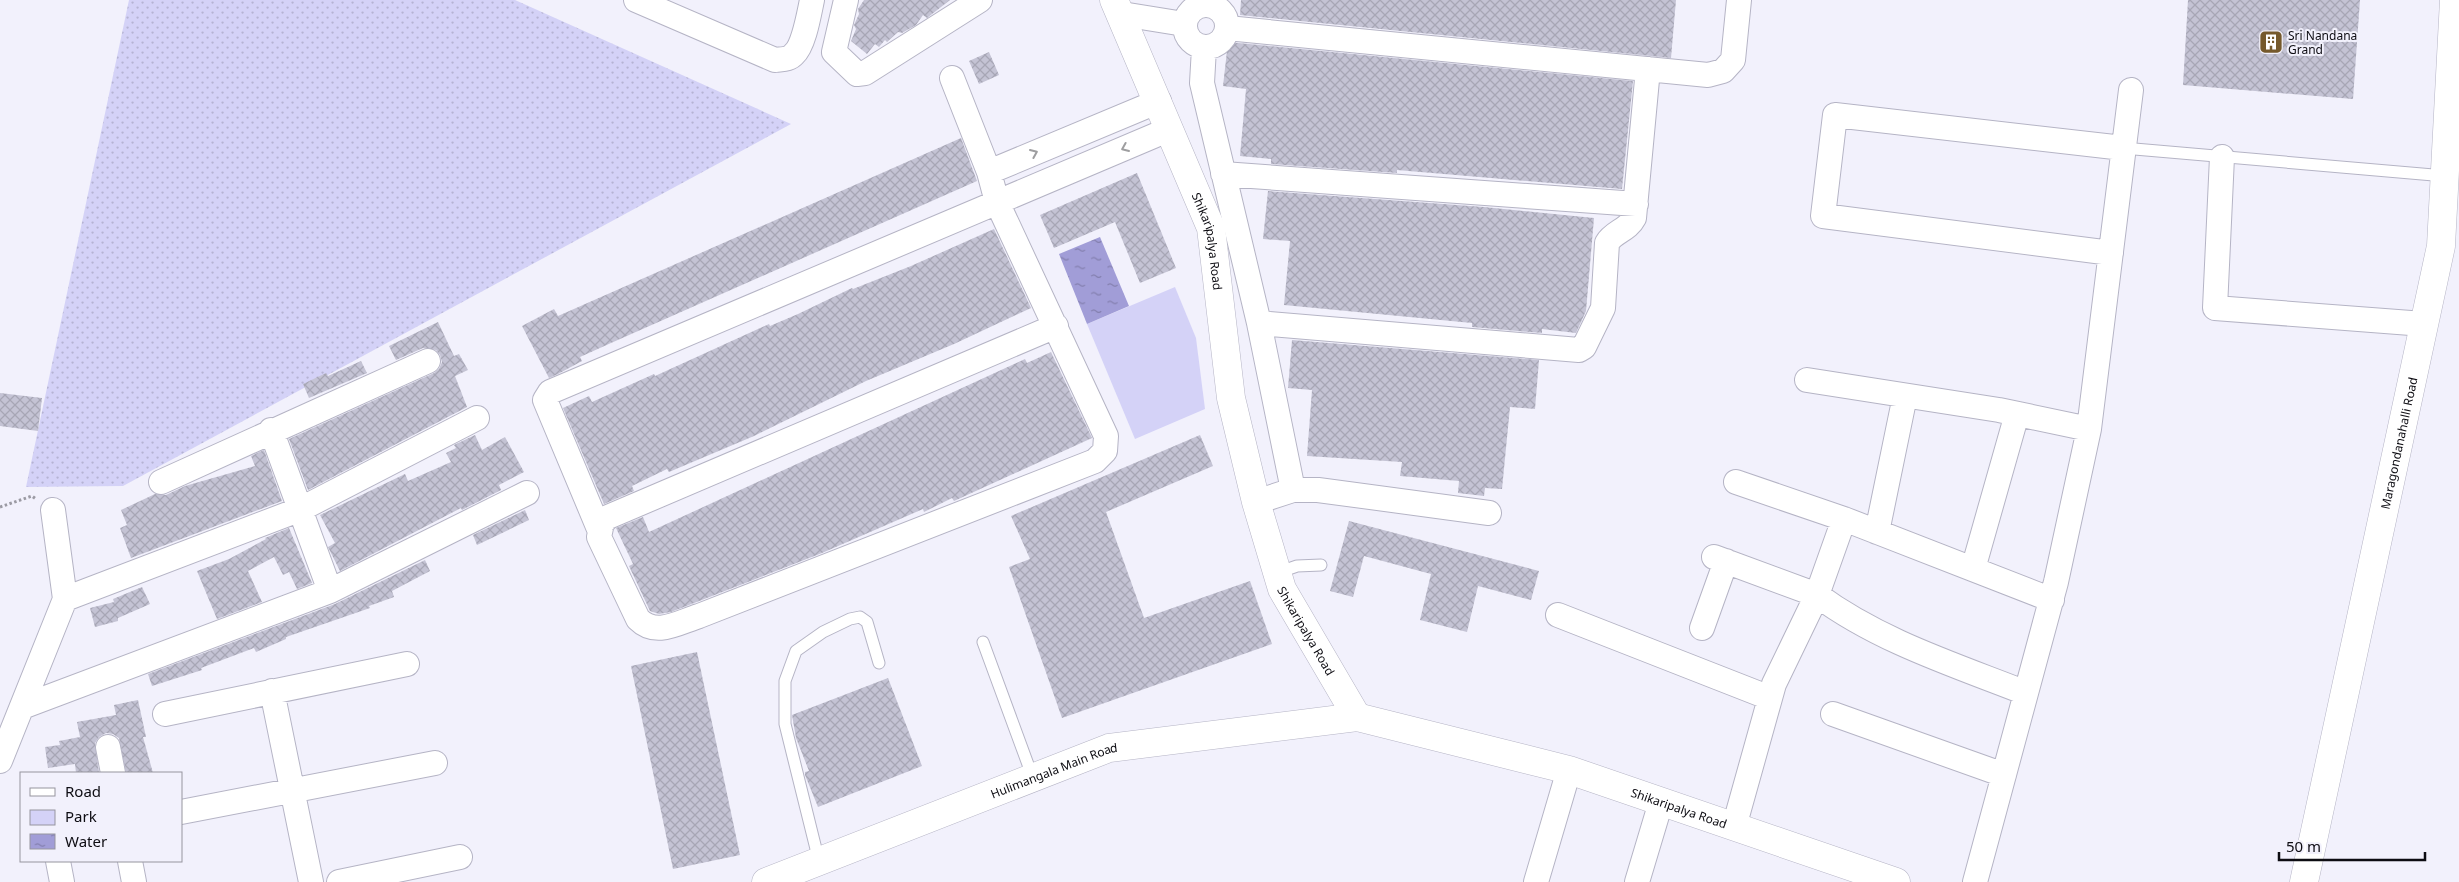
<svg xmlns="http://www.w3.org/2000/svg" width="2459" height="882" viewBox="0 0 2459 882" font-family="'Noto Sans',sans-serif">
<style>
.grass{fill:url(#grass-dots)}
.green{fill:#d4d2f7}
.water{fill:url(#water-ripples)}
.building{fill:url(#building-cross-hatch)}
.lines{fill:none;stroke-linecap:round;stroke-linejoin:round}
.lane-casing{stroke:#b5b4c5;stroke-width:13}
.street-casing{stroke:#b5b4c5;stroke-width:26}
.secondary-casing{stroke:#b5b4c5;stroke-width:29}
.path{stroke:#9b9aa3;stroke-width:3;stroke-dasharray:2.5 2.5;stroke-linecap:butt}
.lane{stroke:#fff;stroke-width:11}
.street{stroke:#fff;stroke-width:24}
.secondary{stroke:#fff;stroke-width:28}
.oneway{stroke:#9e9ea0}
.labels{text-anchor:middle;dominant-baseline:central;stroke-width:4;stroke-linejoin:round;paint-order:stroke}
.poi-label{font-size:12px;fill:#0d0c12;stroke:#f2f1fc;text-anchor:start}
.street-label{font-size:12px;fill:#0d0c12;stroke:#f2f1fc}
</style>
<defs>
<pattern id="grass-dots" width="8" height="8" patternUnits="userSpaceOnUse" patternTransform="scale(1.25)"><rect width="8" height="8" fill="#d4d2f7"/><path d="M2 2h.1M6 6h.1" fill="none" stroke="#b5b3d3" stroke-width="1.8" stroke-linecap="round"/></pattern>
<pattern id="water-ripples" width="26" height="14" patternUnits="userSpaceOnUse" patternTransform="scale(1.25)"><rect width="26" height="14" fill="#a19dd7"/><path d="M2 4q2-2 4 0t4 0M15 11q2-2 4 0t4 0" fill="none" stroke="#827ead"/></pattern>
<pattern id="building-cross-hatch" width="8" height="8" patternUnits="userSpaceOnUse" patternTransform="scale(1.25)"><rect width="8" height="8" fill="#c4c3d4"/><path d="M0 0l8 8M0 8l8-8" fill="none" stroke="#a7a6b5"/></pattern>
</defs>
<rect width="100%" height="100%" fill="#f2f1fc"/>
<path class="grass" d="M129 0H515L791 124 123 486 26 487Z"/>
<path class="green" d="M1175 287 1196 338 1205 409 1135 439 1087 324Z"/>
<path class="water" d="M1100 237 1129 306 1087 324 1059 254Z"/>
<path class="building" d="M864 0H950L927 18 923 15 916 25 902 33 898 32 887 42 885 40 879 47 875 44 867 54 851 41 856 29 854 25 859 14 858 9Z
M1241 0H1676L1671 58 1240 15Z
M2188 0H2360L2353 99 2183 85Z
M1228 42 1633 81 1622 189 1397 170V173L1271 164V159L1240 156 1246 89 1223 86Z
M989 52 999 75 979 84 969 61Z
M961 138 977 181 611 343 580 357 582 361 558 374 549 378 522 326 554 309 558 316Z
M1137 173 1176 268 1140 283 1115 222 1054 248 1040 215Z
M1268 191 1484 207 1594 218 1586 311 1576 333 1542 329V333L1472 327V323L1284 305 1290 241 1263 239Z
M994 229 1031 308 954 344 866 381 754 436 669 472 667 469 632 486 634 491 604 504 563 408 589 396 592 402 654 374 655 376 769 324 770 326 798 314 852 288 853 289 911 266Z
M438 322 454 356 459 354 468 370 455 376 467 407 308 490 289 439 434 373 439 369 442 362 440 355 436 350 423 348 396 360 389 346Z
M1292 340 1539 360 1535 409 1510 407 1502 489 1485 488 1484 496 1458 493 1459 481 1400 476 1402 462 1307 456 1312 390 1288 388Z
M1051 352 1092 438 954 501 952 498 924 512 923 509 822 553 671 612 659 614 650 611 629 566 633 564 616 528 643 517 649 532 1025 359 1027 363Z
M361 361 367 373 309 398 303 384 326 373 328 376Z
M0 393 42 398 38 431 0 426Z
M475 435 482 450 505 437 524 472 499 485 501 490 462 510 461 508 340 571 328 547 335 543 320 515 405 474 408 481 451 462 446 453 456 448 454 445Z
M1200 435 1213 466 1106 512 1144 618 1250 581 1272 644 1062 718 1009 567 1030 559 1011 516Z
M264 450 282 501 131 558 120 528 127 525 121 510 155 494 166 495 185 486 255 466 251 456Z
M525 510 529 520 477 545 473 535Z
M1349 521 1539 571 1531 600 1478 586 1467 632 1420 620 1431 574 1364 556 1353 597 1330 591Z
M289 528 312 583 297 589 289 572 283 575 274 557 248 571 262 602 217 619 197 571 229 559 266 539 265 538Z
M425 560 430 571 392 591 394 597 369 606 370 608 286 637V639L256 652 254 648 201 668 202 670 152 686 148 674 335 604Z
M142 587 150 604 118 618V621L95 627 90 608 114 602 113 599Z
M697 652 740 855 673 869 631 666Z
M888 678 922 766 818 807 805 775V772L809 771 796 738 792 715Z
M138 700 146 737H143L153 773H126L119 738 113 734 106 733 99 737 95 743 99 773H76L75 764 48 768 45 747 60 745 59 741 80 737 77 722 116 715 114 705Z"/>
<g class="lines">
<g class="lane-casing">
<path id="lane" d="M2123 148 2445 176
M1277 573 1297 566 1321 565
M983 642 1033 778
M819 861 785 724V681L796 651 823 632 850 619 860 617 867 622 879 663"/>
</g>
<g class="street-casing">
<path id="street" d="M636 0 775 60C782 59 789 60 794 54 804 45 809 14 812 0
M846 0 834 52 857 74 865 73 980 0
M1185 26a21 21 0 1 1 42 0a21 21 0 1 1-42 0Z
M1122 14 1184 24
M1227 28 1708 75 1723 71 1733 60 1739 0
M1204 48 1202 83 1259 323 1293 490H1318L1489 513
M952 78 989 172 997 202 1106 436 1105 451 1095 461 699 616C677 623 656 637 638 619L599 537 602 523 608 517 1056 326
M2222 157 2215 308 2424 324
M989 172 1159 101
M1223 174 1636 204
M2111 253 1823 216 1835 115 2123 148
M1259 323 1579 350 1584 347 1603 308 1607 243C1613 232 1628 230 1634 218L1648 69
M1807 380 1999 410 2089 429
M271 430 330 591
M161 482 428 361
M1736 482 1844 519 2052 600
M1256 502 1293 490
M1844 519 1817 595C1879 641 1955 665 2026 693
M599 529 545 400 550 392 1170 129
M1877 532 1905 396
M1714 557 1817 595 1774 684 1734 827
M1973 569 2017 414
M65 599 301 509 477 418
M1558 615 1770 698
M1702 628 1726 561
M272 691 311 882
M22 707 330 591 527 493
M165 714 407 664
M1833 714 2004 775
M108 747 113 773
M0 761 65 599 53 510
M181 812 435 763
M58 861 62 882
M130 861 134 882
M339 882 460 857
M1536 882 1569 770
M1637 882 1661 802
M1975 882 2056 582 2089 429 2131 90"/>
</g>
<g class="secondary-casing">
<g id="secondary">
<path id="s1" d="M1114 0 1211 228 1231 398 1256 502 1282 589 1357 717 1569 770 1896 882"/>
<path id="s2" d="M766 882 1109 748 1357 717"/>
<path id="s3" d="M2304 882 2441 246 2454 0"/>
</g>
</g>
<path class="path" d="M0 507 32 496 36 499"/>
<use href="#lane" class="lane"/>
<use href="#street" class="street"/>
<use href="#secondary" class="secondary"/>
</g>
<defs><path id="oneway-chevron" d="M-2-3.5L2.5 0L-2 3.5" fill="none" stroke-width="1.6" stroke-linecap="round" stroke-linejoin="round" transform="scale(1.25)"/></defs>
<g class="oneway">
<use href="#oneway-chevron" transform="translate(1125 148) rotate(157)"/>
<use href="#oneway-chevron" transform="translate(1034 153) rotate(-23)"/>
</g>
<defs>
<g id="building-square" transform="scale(1.25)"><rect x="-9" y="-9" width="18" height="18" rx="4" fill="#75592c" stroke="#f2f1fc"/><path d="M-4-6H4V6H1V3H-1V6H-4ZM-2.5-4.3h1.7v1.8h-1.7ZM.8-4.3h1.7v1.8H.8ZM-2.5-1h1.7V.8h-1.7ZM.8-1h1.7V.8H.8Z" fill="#fff"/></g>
</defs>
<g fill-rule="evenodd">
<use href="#building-square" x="2271" y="42"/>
</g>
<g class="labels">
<g class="poi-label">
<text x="2288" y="35">Sri Nandana<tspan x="2288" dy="14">Grand</tspan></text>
</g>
<g class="street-label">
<text stroke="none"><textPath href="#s1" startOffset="260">Shikaripalya Road</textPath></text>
<text stroke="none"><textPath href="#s3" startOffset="449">Maragondanahalli Road</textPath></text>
<text stroke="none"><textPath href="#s1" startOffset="665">Shikaripalya Road</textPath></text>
<text stroke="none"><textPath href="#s2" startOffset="309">Hulimangala Main Road</textPath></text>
<text stroke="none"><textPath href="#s1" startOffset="1100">Shikaripalya Road</textPath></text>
</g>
</g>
<rect x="20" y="772" width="162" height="90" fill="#f2f1fc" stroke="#96959e"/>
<rect x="30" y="788" width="25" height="8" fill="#ffffff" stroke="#96959e"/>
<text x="65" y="797" font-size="15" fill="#0d0c12">Road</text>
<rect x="30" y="810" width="25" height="15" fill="#d4d2f7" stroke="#96959e"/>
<text x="65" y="822" font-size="15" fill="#0d0c12">Park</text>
<rect x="30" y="834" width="25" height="15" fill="url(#water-ripples)" stroke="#96959e"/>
<text x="65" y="847" font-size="15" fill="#0d0c12">Water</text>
<path d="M2279 852v8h146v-8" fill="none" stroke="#0d0c12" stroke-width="2.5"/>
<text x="2286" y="852" font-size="15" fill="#0d0c12" stroke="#f2f1fc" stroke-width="4" paint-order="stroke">50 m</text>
</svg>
